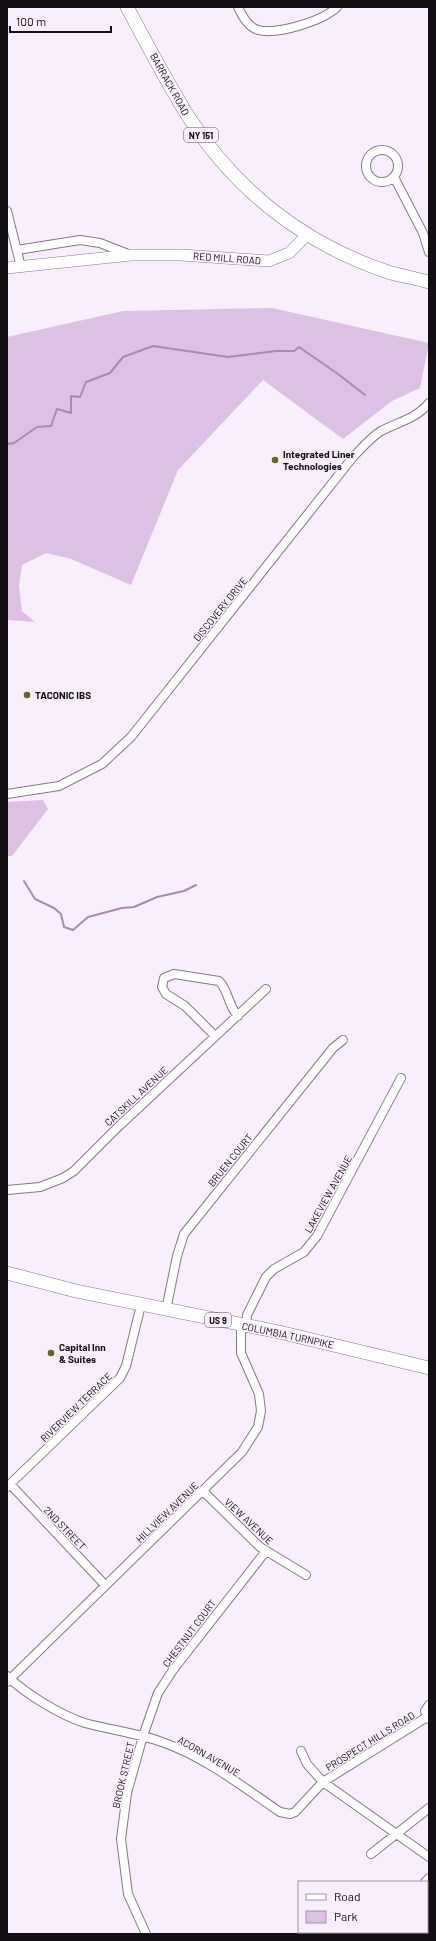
<svg xmlns="http://www.w3.org/2000/svg" width="436" height="1941" viewBox="0 0 436 1941" font-family="Barlow,sans-serif">
<style>
.green{fill:#dcc1e4}
.lines{fill:none;stroke-linecap:round;stroke-linejoin:round}
.stream{stroke:#a88baf;stroke-width:2}
.street-casing{stroke:#837a85;stroke-width:10}
.secondary-casing{stroke:#837a85;stroke-width:12}
.primary-casing{stroke:#837a85;stroke-width:14}
.street{stroke:#fff;stroke-width:8}
.secondary{stroke:#fff;stroke-width:11}
.primary{stroke:#fff;stroke-width:13}
.poi-dot{fill:#5d6b15;stroke:#f9effc;stroke-width:1.5}
.labels{text-anchor:middle;dominant-baseline:central;stroke-width:3;stroke-linejoin:round;paint-order:stroke}
.shield{fill:#f9effc;stroke:#575259;stroke-width:1}
.shield-label{font-size:9px;font-weight:bold;fill:#120e13}
.street-label{font-size:10px;fill:#120e13;stroke:#f9effc}
.poi-label{font-size:10px;font-weight:bold;fill:#120e13;stroke:#f9effc;text-anchor:start}
</style>
<rect width="100%" height="100%" fill="#f9effc"/>
<path class="green" d="M272 308 429 343 420 388 392 401 343 439 263 380 178 470 131 585 71 559 46 553 22 565 19 586 22 611 35 622 7 620V337L123 311Z
M43 800 48 809 12 856H7V802Z"/>
<g class="lines">
<path class="stream" d="M7 444 14 443 37 427 51 426 57 409 71 413V396L80 397 86 382 110 373 123 357 153 346 228 357 276 351H294L299 347 338 374 365 395
M24 881 35 899 54 908 61 914 64 927 73 930 88 917 122 908 134 907 157 897 184 891 196 885"/>
<g class="street-casing">
<path id="street" d="M238 7C242 16 248 27 258 30 277 35 323 21 337 7
M366 166a16 16 0 1 1 32 0a16 16 0 1 1-32 0Z
M394 177 423 233 429 252
M7 211 21 267
M17 250 80 240 100 243 128 254
M7 794 59 786 102 764 131 737 353 457C362 448 370 438 381 431 398 422 416 419 429 403
M215 1036 185 1006 166 994 162 987 164 978 174 974 219 981C229 991 228 1006 238 1016
M7 1190 40 1187 63 1178 74 1171 118 1127 266 989
M166 1310 177 1256 184 1234 333 1048 343 1040
M10 1484 105 1585
M7 1487 120 1378 126 1366 141 1305
M203 1491 260 1547 306 1575
M7 1676C26 1694 60 1715 85 1723 111 1730 137 1733 162 1742 205 1757 243 1787 280 1812L290 1814 295 1812 323 1782 427 1717
M7 1682 242 1452 258 1427 261 1411 259 1394 241 1353V1332L246 1325 247 1315 266 1277 274 1269 304 1252 317 1236 401 1078
M429 1705 425 1711 429 1719
M301 1751 307 1764 323 1782 429 1857
M371 1854 429 1808
M425 1882 429 1878
M146 1934 128 1894 121 1839 127 1793 143 1736 158 1693 173 1670 266 1551
M377 1934V1932"/>
</g>
<g class="secondary-casing">
<path id="secondary" d="M7 268 131 255H181L269 261 289 253 307 235"/>
</g>
<g class="primary-casing">
<path id="primary" d="M127 7C147 44 166 81 188 116 235 190 304 244 388 272 401 276 415 278 429 282
M7 1273 76 1291 279 1332 429 1368"/>
</g>
<use href="#street" class="street"/>
<use href="#secondary" class="secondary"/>
<use href="#primary" class="primary"/>
</g>
<g class="poi-dot">
<circle cx="275" cy="460" r="4"/>
<circle cx="27" cy="695" r="4"/>
<circle cx="51" cy="1353" r="4"/>
</g>
<g class="labels">
<g class="shield">
<rect x="184" y="128" width="34" height="14" rx="3"/>
<rect x="205" y="1313" width="26" height="14" rx="3"/>
</g>
<g class="shield-label">
<text x="201" y="135">NY 151</text>
<text x="218" y="1320">US 9</text>
</g>
<g class="street-label">
<text transform="translate(170 84) rotate(61)">BARRACK ROAD</text>
<text transform="translate(227 258) rotate(4)">RED MILL ROAD</text>
<text transform="translate(220 609) rotate(-51)">DISCOVERY DRIVE</text>
<text transform="translate(136 1096) rotate(-43)">CATSKILL AVENUE</text>
<text transform="translate(230 1160) rotate(-51)">BRUEN COURT</text>
<text transform="translate(328 1194) rotate(-61)">LAKEVIEW AVENUE</text>
<text transform="translate(288 1335) rotate(12)">COLUMBIA TURNPIKE</text>
<text transform="translate(76 1407) rotate(-44)">RIVERVIEW TERRACE</text>
<text transform="translate(167 1512) rotate(-44)">HILLVIEW AVENUE</text>
<text transform="translate(249 1521) rotate(43)">VIEW AVENUE</text>
<text transform="translate(65 1528) rotate(46)">2ND STREET</text>
<text transform="translate(189 1633) rotate(-53)">CHESTNUT COURT</text>
<text transform="translate(370 1741) rotate(-32)">PROSPECT HILLS ROAD</text>
<text transform="translate(209 1756) rotate(30)">ACORN AVENUE</text>
<text transform="translate(123 1775) rotate(-77)">BROOK STREET</text>
</g>
<g class="poi-label">
<text x="283" y="454">Integrated Liner<tspan x="283" dy="12">Technologies</tspan></text>
<text x="35" y="695">TACONIC IBS</text>
<text x="59" y="1347">Capital Inn<tspan x="59" dy="12">&amp; Suites</tspan></text>
</g>
</g>
<rect width="436" height="1941" fill="none" stroke="#120e13" stroke-width="16"/>
<rect x="298" y="1881" width="130" height="52" fill="#f9effc" stroke="#9d959f"/>
<rect x="306" y="1894" width="20" height="6" fill="#ffffff" stroke="#9d959f"/>
<text x="334" y="1901" font-size="12" fill="#120e13">Road</text>
<rect x="306" y="1911" width="20" height="12" fill="#dcc1e4" stroke="#9d959f"/>
<text x="334" y="1921" font-size="12" fill="#120e13">Park</text>
<path d="M10 26v6h101v-6" fill="none" stroke="#120e13" stroke-width="2"/>
<text x="16" y="26" font-size="12" fill="#120e13" stroke="#f9effc" stroke-width="3" paint-order="stroke">100 m</text>
</svg>
